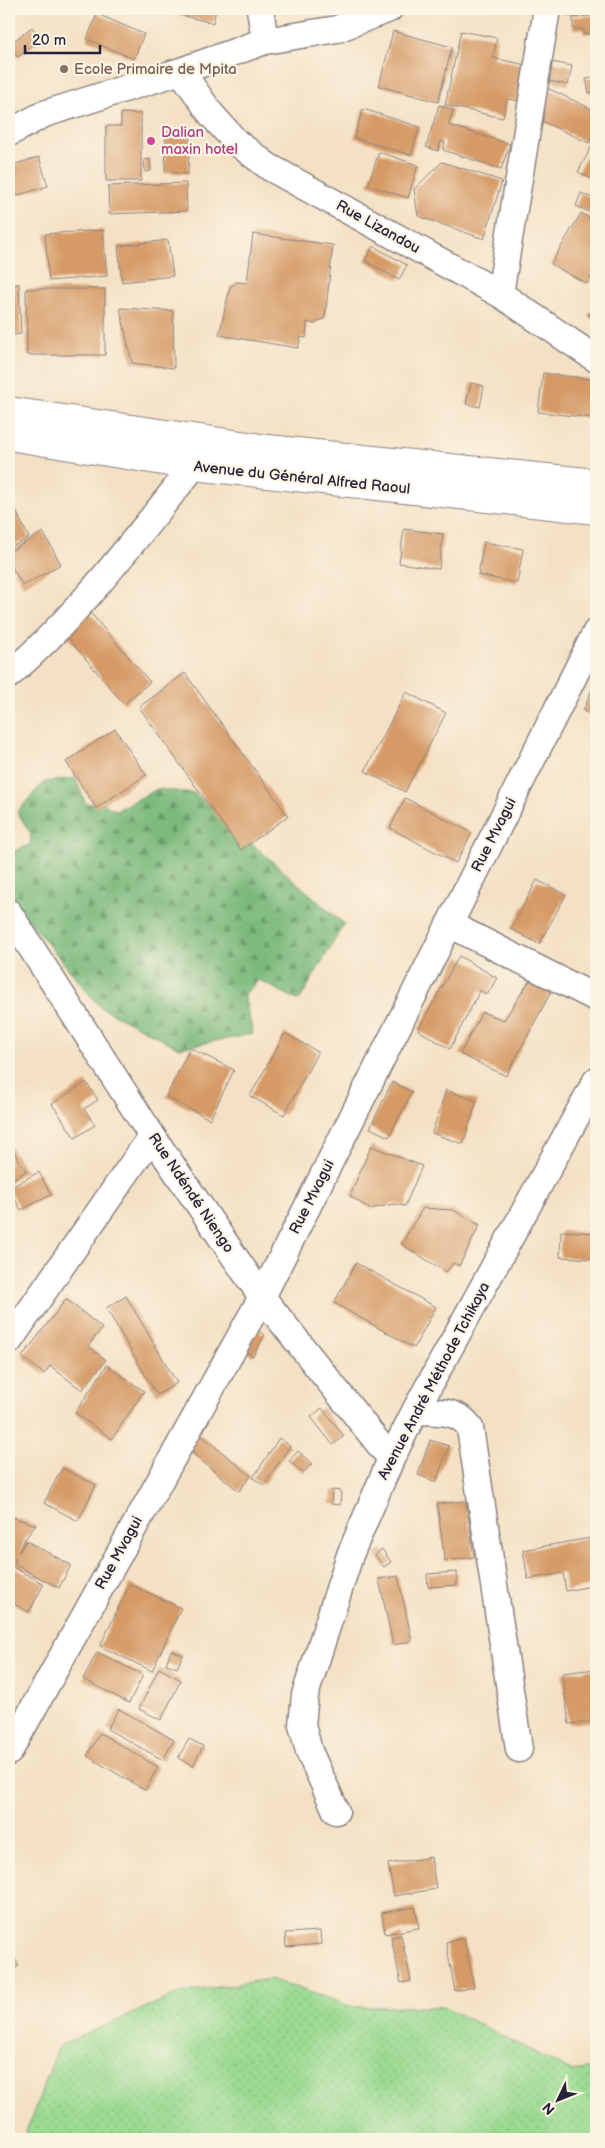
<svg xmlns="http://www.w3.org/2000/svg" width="605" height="2148" viewBox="0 0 605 2148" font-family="'Balsamiq Sans',sans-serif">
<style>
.grass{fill:url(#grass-dots);stroke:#5e7e66}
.forest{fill:url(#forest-firs);stroke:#4e6e5b}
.building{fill:#d59a65}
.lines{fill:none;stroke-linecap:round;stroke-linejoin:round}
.street-casing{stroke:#8b8280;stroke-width:29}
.secondary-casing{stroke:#8b8280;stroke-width:30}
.street{stroke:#fff;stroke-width:26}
.secondary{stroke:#fff;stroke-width:28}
.education-dot{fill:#8d6e63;stroke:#fcf5e5;stroke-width:2}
.hotel-dot{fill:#d1479c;stroke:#fcf5e5;stroke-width:2}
.labels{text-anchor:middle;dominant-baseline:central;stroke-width:4.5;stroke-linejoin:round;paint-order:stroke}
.education-label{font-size:15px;fill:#785e54;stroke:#fcf5e5;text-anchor:start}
.hotel-label{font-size:15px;fill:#b23c85;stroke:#fcf5e5;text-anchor:start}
.street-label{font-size:15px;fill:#22223b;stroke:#fcf5e5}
</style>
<defs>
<pattern id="grass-dots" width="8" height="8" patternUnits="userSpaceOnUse" patternTransform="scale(1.25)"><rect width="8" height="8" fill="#9ada91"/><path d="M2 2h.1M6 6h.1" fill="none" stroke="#84bb7e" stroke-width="1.8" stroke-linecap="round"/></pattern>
<pattern id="forest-firs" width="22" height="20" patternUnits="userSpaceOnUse" patternTransform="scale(1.25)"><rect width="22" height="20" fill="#7bba7b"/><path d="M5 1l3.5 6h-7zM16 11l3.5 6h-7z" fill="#649766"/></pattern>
</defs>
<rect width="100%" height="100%" fill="#fcf5e5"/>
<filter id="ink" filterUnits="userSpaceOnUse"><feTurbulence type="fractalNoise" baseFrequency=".02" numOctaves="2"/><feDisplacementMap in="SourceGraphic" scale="10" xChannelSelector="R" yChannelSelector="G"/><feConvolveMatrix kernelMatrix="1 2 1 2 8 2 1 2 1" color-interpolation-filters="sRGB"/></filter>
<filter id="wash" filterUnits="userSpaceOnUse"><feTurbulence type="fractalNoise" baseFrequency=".0096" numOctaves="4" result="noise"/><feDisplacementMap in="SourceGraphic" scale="20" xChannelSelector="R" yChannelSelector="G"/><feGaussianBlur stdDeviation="1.12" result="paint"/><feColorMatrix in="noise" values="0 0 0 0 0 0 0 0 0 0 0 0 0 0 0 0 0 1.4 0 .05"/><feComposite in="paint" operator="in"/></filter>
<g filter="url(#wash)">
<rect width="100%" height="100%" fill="#f4e1c5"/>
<path class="grass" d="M270 1979 354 2007H445L571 2071 596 2068V2139H28L26 2132 59 2046 179 1993Z"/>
<path class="forest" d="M75 778 86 804 104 803 110 808 117 810 157 789 194 793 344 924 299 1001 259 980 244 995 253 1034 179 1048 100 1007 9 897V850L11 852 30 845 31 834 17 812 44 782Z"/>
<g id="blocks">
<path class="building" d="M156 9H216L213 23Z
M561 9H580V15L561 14Z
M97 14 144 34 134 59 87 39Z
M596 16V33L583 34V29H573V17Z
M32 27 41 39 18 57 9 45Z
M393 31 452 47 438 102 379 86Z
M461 31 497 38 493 58 526 65 519 101 507 99 503 118 445 105Z
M552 62 572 66 568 85 549 81Z
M596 77V91L589 93 586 79Z
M547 88 596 111V127L589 143 533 117Z
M439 105 453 110 448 125 510 144 501 169 443 150 445 142 441 141 438 151 426 147Z
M363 109 420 127 411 155 354 138Z
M121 113 141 114V181H106V126H121Z
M166 132 190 133 188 174 165 172Z
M596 138V181L578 172Z
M379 152 418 165 408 198 368 185Z
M39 157 48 186 9 198V166Z
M150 159 151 171 145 172 144 160Z
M442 162 502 181 484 239 418 216 414 189Z
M186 183 187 211 109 214 108 186Z
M581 193 596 200V215L576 206Z
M581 213 596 222V267L587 284 551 264Z
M103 230 107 276 49 281 45 234Z
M253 234 333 245 325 318 314 324 307 322 306 338 301 337 298 348 219 335 230 287 237 282 247 283Z
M168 240 173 276 122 282 118 246Z
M373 246 407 265 399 280 365 261Z
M19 284 21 334 9 335V285Z
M26 289H105V355H27Z
M596 306V323L588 315Z
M120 308 173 311 174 368 132 363Z
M543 373 596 380 592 418 538 412Z
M471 383 484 386 480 407 466 404Z
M9 497 29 538 9 548Z
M404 529 443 534 439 569 399 563Z
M43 532 61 564 23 586 9 562V552Z
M484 542 523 549 517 583 478 575Z
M88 610 150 682 124 704 63 632Z
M185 673 288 816 241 850 139 707Z
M594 685 596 686V717L583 711Z
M406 692 446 713 405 792 365 771Z
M115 729 146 775 96 808 66 762Z
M405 798 472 833 456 863 390 828Z
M537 880 566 895 539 944 511 929Z
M459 956 497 978 487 995 480 990 450 1049 418 1030Z
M532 977 553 988 506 1076 460 1054 482 1012 504 1020Z
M285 1033 318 1052 284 1115 250 1096Z
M190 1048 234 1070 210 1119 166 1097Z
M86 1082 98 1100 84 1109 95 1125 75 1138 52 1104Z
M392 1082 412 1092 389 1137 370 1128Z
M446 1090 477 1101 463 1144 432 1133Z
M9 1144 26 1171 9 1182Z
M371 1146 422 1166 405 1206 393 1204 370 1209 350 1196Z
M39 1172 51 1195 21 1210 9 1188Z
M423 1208 453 1210 480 1225 459 1266 453 1263 446 1272 401 1244Z
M561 1231 596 1233V1259L560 1257Z
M356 1263 436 1307 414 1348 334 1303Z
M126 1296 177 1383 157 1395 106 1308Z
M66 1299 102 1328 88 1346 106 1360 82 1390 50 1366 44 1374 22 1357Z
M253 1328 265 1335 253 1356 240 1349Z
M107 1365 144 1391 112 1439 75 1413Z
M322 1408 344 1436 333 1445 311 1417Z
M194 1429 251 1476 239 1491 182 1445Z
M279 1438 290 1446 264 1485 253 1478Z
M430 1440 449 1446 436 1482 418 1475Z
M298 1451 312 1464 303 1473 289 1461Z
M62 1468 96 1485 78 1521 44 1503Z
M332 1490 341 1491 340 1505 331 1504Z
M466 1501 474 1557 445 1561 437 1504Z
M9 1516 36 1525 25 1539 19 1552 26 1541 71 1565 59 1588 14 1564 16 1559 9 1555Z
M596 1537V1572H594L596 1585 566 1591 563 1573 528 1579 523 1550Z
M382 1549 391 1562 384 1567 375 1555Z
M9 1565 44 1584 29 1612 9 1601Z
M457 1572V1585L428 1587 427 1574Z
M398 1576 412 1641 393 1645 379 1579Z
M130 1584 181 1608 152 1671 100 1646Z
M171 1650 183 1655 177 1668 166 1664Z
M97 1652 143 1675 129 1703 83 1679Z
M159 1668 181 1680 161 1720 139 1709Z
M596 1669V1721L569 1724 562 1673Z
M119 1709 174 1740 163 1760 107 1729Z
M100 1733 158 1767 145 1790 87 1756Z
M189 1739 203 1746 193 1766 178 1758Z
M431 1857 436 1889 394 1896 388 1864Z
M415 1907 419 1928 385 1934 382 1913Z
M320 1931 321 1944 286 1947 285 1933Z
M401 1935 411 1981 401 1983 391 1937Z
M464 1938 474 1987 455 1991 446 1942Z
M9 1949 19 1966 9 1972Z"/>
</g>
</g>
<g filter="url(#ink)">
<use href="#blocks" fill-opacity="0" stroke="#8b8280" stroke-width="1"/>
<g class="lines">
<g class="street-casing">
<path id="street" d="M260 9 265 41
M181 71 211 114 236 142 269 167 500 294 596 359
M9 133 44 114 181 71 265 41 337 29 389 9
M500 294 547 9
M9 675C80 614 135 538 194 466
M9 913 152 1136 262 1297 391 1459
M449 924 596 998
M9 1341 152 1136
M415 1411C435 1412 459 1409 470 1428L519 1749
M9 1752 262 1297 596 632
M336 1811 309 1751 302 1725 305 1695 350 1555 391 1459 415 1411 596 1081"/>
</g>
<g class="secondary-casing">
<path id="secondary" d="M9 411 268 449 596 483
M9 436 194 466 596 510"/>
</g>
<use href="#street" class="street"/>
<use href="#secondary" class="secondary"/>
</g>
</g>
<circle class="education-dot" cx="64" cy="69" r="5"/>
<circle class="hotel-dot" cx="151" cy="141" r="5"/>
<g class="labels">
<g class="education-label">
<text x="74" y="69">Ecole Primaire de Mpita</text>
</g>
<g class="hotel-label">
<text x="161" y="132">Dalian<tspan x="161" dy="17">maxin hotel</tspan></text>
</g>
<g class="street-label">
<text transform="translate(378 227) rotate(29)">Rue Lizandou</text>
<text transform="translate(302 478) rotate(6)">Avenue du Général Alfred Raoul</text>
<text transform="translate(494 835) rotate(-63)">Rue Mvagui</text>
<text transform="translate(191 1193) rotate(56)">Rue Ndéndé Niengo</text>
<text transform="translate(312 1197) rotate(-63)">Rue Mvagui</text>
<text transform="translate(434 1381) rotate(-62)">Avenue André Méthode Tchikaya</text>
<text transform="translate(119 1553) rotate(-61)">Rue Mvagui</text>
</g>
</g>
<rect width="605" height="2148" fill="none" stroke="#fcf5e5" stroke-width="30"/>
<g transform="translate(558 2100) rotate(227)" stroke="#fcf5e5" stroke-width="4" paint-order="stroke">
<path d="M0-4L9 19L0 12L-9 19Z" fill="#22223b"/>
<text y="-8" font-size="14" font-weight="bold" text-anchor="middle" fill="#22223b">N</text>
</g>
<path d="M25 45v8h75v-8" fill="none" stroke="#22223b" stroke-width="2.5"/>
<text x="32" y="45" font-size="15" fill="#22223b" stroke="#fcf5e5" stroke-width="4" paint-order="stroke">20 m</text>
</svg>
